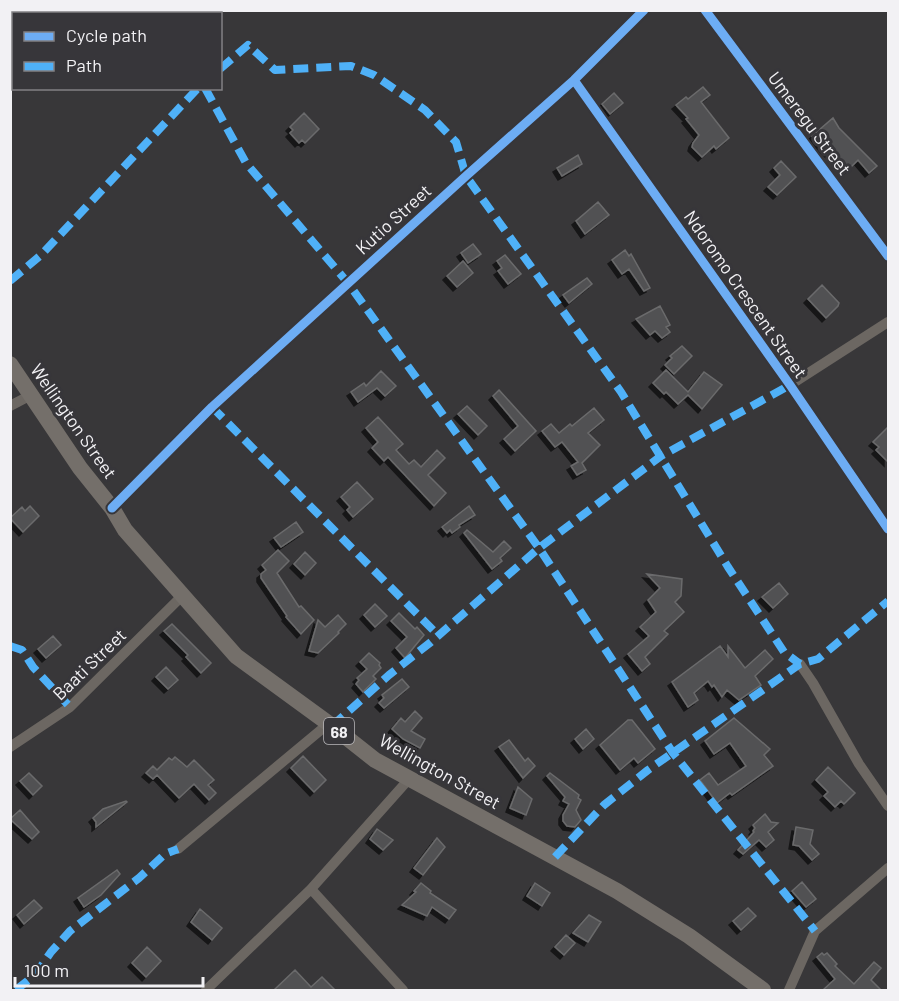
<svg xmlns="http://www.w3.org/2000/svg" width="899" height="1001" viewBox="0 0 899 1001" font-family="Barlow,sans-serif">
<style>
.building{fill:#515152;stroke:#6b6b6c;stroke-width:1.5;filter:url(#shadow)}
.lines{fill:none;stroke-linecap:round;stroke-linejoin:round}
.minor{stroke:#6c6762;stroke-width:10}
.primary{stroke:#746f6a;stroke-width:16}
.quiet{stroke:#4fb1f8;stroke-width:8;stroke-dasharray:15 8;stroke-linecap:butt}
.cycleway-casing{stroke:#37363a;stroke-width:13}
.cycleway{stroke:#6dadf4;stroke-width:9}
.labels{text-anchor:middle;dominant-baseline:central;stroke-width:6;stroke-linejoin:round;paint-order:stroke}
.shield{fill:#37363a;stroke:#bab9bc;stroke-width:1.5}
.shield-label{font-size:16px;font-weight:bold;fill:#f2f1f4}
.street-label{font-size:18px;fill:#f2f1f4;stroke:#37363a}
</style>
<defs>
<filter id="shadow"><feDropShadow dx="-4" dy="4" stdDeviation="0" flood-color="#0009"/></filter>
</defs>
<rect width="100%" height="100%" fill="#383739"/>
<path class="building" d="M703 87 710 95 701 102 729 138 716 149 714 146 702 157 692 147 693 143 699 135 686 119 688 118 676 105 686 97 688 99Z
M614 93 623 103 610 114 602 104Z
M304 113 319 129 305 143 302 140 299 143 290 133 293 130 290 127Z
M833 118 839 128 877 166 869 173 858 160 847 171 820 144 819 145 812 136Z
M578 155 582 164 562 176 557 168Z
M781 161 796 177 777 195 768 187 780 175 774 168Z
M598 202 609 215 585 234 576 221Z
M473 244 481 254 468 263 461 253Z
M625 250 629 256 631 254 650 288 644 291 629 269 622 274 612 260Z
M505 255 521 274 508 284 498 271 502 268 497 261Z
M463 261 473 273 457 287 447 276Z
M587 278 592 284 569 303 563 295Z
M822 285 839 303 838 306 826 318 808 299Z
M660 306 670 325 666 327 670 332 662 338 655 331 650 335 636 319Z
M682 346 692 356 674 374 665 365 672 358 670 356Z
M666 370 688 392 704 372 722 385 702 409 688 395 678 404 666 392 664 394 653 383Z
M381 371 396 386 385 396 377 388 358 402 351 392 364 383 366 386Z
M499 390 536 431 515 451 504 439 518 426 493 396Z
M467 406 487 426 478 435 458 414Z
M594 408 604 420 588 433 600 445 582 463 586 470 577 475 571 466 578 462 562 442 555 447 542 431 551 424 559 433 570 424 572 426Z
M378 417 403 444 396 450 409 464 414 460 421 467 437 450 445 458 428 475 446 493 434 506 388 457 384 461 372 448 378 442 366 428Z
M888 427V462L876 450 879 447 873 442Z
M357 482 373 499 353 517 347 510 350 507 341 497Z
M30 506 39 516 23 532 10 518 22 507 25 511Z
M469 506 475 515 459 525 460 527 452 533 450 530 447 533 442 527Z
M296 522 303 532 281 547 274 538Z
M467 530 493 552 504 541 511 548 500 558 502 561 492 569 464 533Z
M278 550 289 561 277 573 299 607 301 606 314 620 301 634 286 617 287 616 261 578V574L266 570 262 565Z
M305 552 316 563 305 575 294 564Z
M647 574 682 579 681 596 675 602 684 612 664 631 668 634 645 657 650 664 642 671 628 654 649 636 640 627 656 612 648 600 660 588Z
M779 583 788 594 773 608 762 597Z
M375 604 387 616 375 627 364 615Z
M399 613 415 629 417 627 424 635 405 658 396 648 407 637 391 621Z
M338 615 346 624 338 632 339 633 318 653 309 651 318 620 325 627Z
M172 624 211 663 201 673 186 657 188 655 164 631Z
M53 636 61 645 46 658 38 649Z
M720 646 728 657V646L745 668 765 650 773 659 755 676 761 685 739 700 727 690 722 697 714 685 712 687 708 681 694 693 698 700 688 707 672 682Z
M369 653 380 663 379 665 381 668 373 676 376 679 363 692 356 684 359 680 357 678 367 669 360 662Z
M166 667 178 680 168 689 156 677Z
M402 679 409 687 384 708 379 703 384 698 382 695Z
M415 711 422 718 411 731 425 739 420 748 403 739 392 729 401 718 405 722Z
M734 718 770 749 764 755 773 766 732 795 730 793 717 803 700 780 709 773 718 785 746 766 730 743 714 754 705 741Z
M628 720H632L655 749 638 763 634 758 620 770 600 745Z
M586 729 594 739 583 749 575 739Z
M509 740 525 761 528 758 535 766 523 778 499 747Z
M303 756 326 780 314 792 291 768Z
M175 757 187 767 194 760 214 780 208 785 216 793 209 800 194 784 179 798 157 775 153 779 146 773 153 766 157 770 169 758 172 760Z
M828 767 855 793 844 804 841 801 835 807 824 796 828 792 816 780Z
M29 773 42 786 33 795 20 781Z
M550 773 579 795 578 798 581 800 576 810 581 820 575 827 567 826 563 821V815L569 804 563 801 565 797 547 776Z
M518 787 532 799 526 815 510 808Z
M126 801 127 802 96 827V822L93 818 103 809Z
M20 810 39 832 32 839 10 819Z
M765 814 771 822 778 823 768 832 774 840 766 847 759 840 743 854 738 850 754 832 753 831 755 828 753 825Z
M796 827 813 830 810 844 819 854 812 860 799 846 793 845Z
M377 829 393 840 383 850 370 839Z
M437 838 445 847 423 875 414 868Z
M117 870 120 874 101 895 84 907 78 898Z
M802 882 816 899 806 907 792 891Z
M421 883 431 891 430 893 456 910 449 919 432 907 427 916 402 905 416 892 414 891Z
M535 883 550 893 542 906 527 896Z
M34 900 42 908 24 924 17 915Z
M748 908 756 916 741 930 733 921Z
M200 909 222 928 212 940 191 922Z
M589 915 601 922 588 942 573 933Z
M566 935 575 943 564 955 555 947Z
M147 947 161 961 146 977 132 963Z
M822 953 824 955 827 953 837 964 835 966 854 984 874 962 881 968 871 980 881 990H823L835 979 817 957Z
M295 970 311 987 322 977 335 990H274Z"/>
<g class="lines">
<path class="minor" d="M705 10 888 256
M574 80 790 385 888 529
M790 385 888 322
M10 406 31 395
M112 508 212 407 466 176 574 80 644 10
M800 664 813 683 859 764 888 806
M10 747 70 707 182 596
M178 849 328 724
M311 889 403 990
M206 990 311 889 409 779
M789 990 815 931 888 868"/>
<path class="primary" d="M10 364 80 468 112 508 125 530 236 656 332 726 375 760 617 891 689 936 763 990"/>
<path class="quiet" d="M36 14 39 10
M10 35 14 32
M220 69 248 45 275 70 351 66 374 75 425 110 456 142 466 176 621 392 728 567 784 652 800 664
M205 88 246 163 348 283 539 548 673 753 815 931
M10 281 41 255 198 88
M212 407 438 635
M10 646 22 650 33 667 70 707
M332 726 389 675 431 642 539 548 661 456 790 385
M555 857 604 805 648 770 800 664 818 659 888 601
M16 990 35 975 51 952 70 931 139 878 165 854 178 849"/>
<g class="cycleway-casing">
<path id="cycleway" d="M705 10 888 256
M574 80 790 385 888 529
M112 508 212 407 466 176 574 80 644 10"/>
</g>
<use href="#cycleway" class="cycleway"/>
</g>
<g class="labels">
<rect class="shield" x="324" y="718" width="30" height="26" rx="4.5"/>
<g class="shield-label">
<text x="339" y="731">68</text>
</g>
<g class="street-label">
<text transform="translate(810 123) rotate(53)">Umeregu Street</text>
<text transform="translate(393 219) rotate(-42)">Kutio Street</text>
<text transform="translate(746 294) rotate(55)">Ndoromo Crescent Street</text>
<text transform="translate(74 421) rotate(55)">Wellington Street</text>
<text transform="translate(89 664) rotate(-44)">Baati Street</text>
<text transform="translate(440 771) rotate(29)">Wellington Street</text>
</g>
</g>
<rect width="899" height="1001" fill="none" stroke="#f2f1f4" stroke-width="24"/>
<rect x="12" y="12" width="210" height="78" fill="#37363a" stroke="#828184" stroke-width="1.5"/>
<rect x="24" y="32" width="30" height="9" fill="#6dadf4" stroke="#828184" stroke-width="1.5"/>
<text x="66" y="42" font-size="18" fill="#f2f1f4">Cycle path</text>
<rect x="24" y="62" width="30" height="9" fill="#4fb1f8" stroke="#828184" stroke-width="1.5"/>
<text x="66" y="72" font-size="18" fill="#f2f1f4">Path</text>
<path d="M15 977v9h188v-9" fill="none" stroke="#f2f1f4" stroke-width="3"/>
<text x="24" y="977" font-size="18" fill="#f2f1f4" stroke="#37363a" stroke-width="4.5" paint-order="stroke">100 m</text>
</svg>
